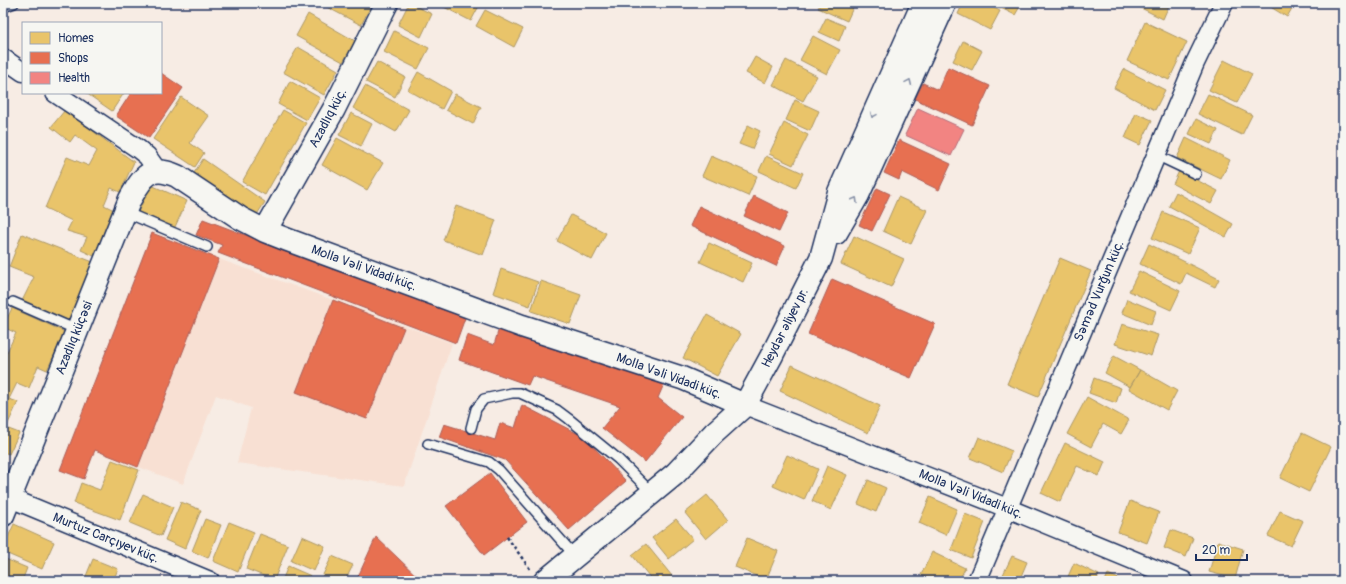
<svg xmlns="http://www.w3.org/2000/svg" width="1346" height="584" viewBox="0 0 1346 584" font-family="Pangolin,sans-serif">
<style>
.built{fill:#f8e0d3}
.homes{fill:#e9c46a;stroke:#ab9766}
.shops{fill:#e76f51;stroke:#aa5c55}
.health{fill:#f28482;stroke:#b26a77}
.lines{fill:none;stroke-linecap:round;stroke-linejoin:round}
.lane-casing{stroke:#1b2f5e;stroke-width:12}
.street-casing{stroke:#1b2f5e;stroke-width:21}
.secondary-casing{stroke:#1b2f5e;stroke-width:25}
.path{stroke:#1b2f5e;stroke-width:2.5;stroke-dasharray:3 3;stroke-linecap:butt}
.lane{stroke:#f6f6f2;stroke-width:9}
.street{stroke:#f6f6f2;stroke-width:18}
.secondary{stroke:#f6f6f2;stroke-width:22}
.oneway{stroke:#8892a8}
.labels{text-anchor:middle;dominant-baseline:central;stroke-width:4;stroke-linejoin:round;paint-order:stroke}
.street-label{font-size:13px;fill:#1b2f5e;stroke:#f6f6f2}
</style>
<rect width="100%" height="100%" fill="#f7ece4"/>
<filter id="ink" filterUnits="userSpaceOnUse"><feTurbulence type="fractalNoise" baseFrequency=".025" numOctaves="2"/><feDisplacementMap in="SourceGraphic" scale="8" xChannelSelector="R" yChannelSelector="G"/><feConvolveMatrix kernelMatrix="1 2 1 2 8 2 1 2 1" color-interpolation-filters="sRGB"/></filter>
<g filter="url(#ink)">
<path class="built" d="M219 259 452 343 404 486 237 463 251 408 216 395 183 484 95 450 84 479 60 470Z"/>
<path class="homes" d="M319 3H365L371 6 361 25Z
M409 3 432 14 421 37 398 25Z
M444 3H473L479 6 471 21 442 6Z
M821 3H855L847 21 818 8Z
M963 3H984L1000 11 990 30 958 14Z
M991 3H1022L1015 15Z
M1136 3H1170L1163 19 1135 5Z
M1264 3H1295L1287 17Z
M485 10 523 29 514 47 476 26Z
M308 14 355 41 343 62 296 36Z
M826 18 845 26 839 41 819 32Z
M1145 22 1187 42 1169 80 1127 61Z
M394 31 429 48 418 69 384 52Z
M813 36 840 50 827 74 800 60Z
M963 41 982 51 972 70 953 61Z
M298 47 338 70 324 95 283 72Z
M755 57 773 67 765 83 746 73Z
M786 60 817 76 803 101 773 85Z
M1224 60 1252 74 1237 103 1209 90Z
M377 62 405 77 395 97 366 82Z
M1124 69 1165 90 1155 110 1114 88Z
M418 72 451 91 442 109 408 90Z
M290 81 320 98 307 120 278 104Z
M365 86 409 110 396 132 353 108Z
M86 93H124L112 111Z
M455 94 481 107 473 124 446 110Z
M1208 94 1252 115 1242 135 1198 114Z
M181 97 209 116 190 143 204 153 195 167 153 139Z
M795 100 819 111 810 131 786 120Z
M65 110 134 162 120 192 111 188 104 205 114 210 94 256 81 250 87 237 67 231 72 221 45 208 67 157 89 166 97 151 75 135 70 142 51 127Z
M283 110 306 123 265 195 242 182Z
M351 113 372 124 361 146 339 135Z
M1136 113 1152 120 1140 145 1125 138Z
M1196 119 1218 130 1211 144 1189 134Z
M784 123 808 135 793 165 769 154Z
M748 125 760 131 752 149 739 144Z
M337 138 383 163 367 190 322 165Z
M1186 138 1230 160 1221 179 1177 158Z
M711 156 757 176 748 196 702 176Z
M766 156 803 173 796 188 759 171Z
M203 159 265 202 256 216 194 173Z
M1179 171 1218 191 1211 204 1173 184Z
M151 185 187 201 174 229 138 212Z
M1176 192 1233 224 1226 237 1169 206Z
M898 197 927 210 911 244 883 231Z
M456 206 496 220 483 255 443 240Z
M1163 212 1200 228 1188 254 1152 238Z
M571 215 606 233 592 260 557 241Z
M22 234 93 262 70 322 22 301 34 277 9 267Z
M854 236 904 259 891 287 841 264Z
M709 243 752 263 743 282 700 262Z
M1149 244 1219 279 1215 287 1186 273 1181 284 1140 264Z
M1060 258 1091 271 1038 397 1007 384Z
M501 269 538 282 530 306 493 293Z
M1139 271 1180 291 1171 310 1129 291Z
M541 281 581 295 570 324 531 311Z
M1127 299 1156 311 1151 325 1122 313Z
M12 308 65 332 47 370 38 366 29 388 17 383 9 399 18 402 6 428 19 433 9 454 3 452V353L6 354 16 333 3 327Z
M707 315 741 334 717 376 683 358Z
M1122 324 1158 335 1151 356 1115 344Z
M1114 356 1140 370 1130 387 1105 373Z
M792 365 880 406 868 433 780 391Z
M1140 370 1177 391 1167 410 1129 389Z
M1094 378 1121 388 1116 403 1089 393Z
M1087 397 1129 420 1121 434 1103 424 1091 447 1067 434Z
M1302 433 1331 447 1309 492 1280 478Z
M979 437 1012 451 1003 472 970 458Z
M1065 443 1105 462 1099 476 1077 466 1060 502 1041 493Z
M787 455 818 469 804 500 773 486Z
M112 460 139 470 120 520 74 503 81 483 100 490Z
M827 466 847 475 831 510 812 501Z
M868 480 886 488 876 512 858 504Z
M143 494 173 507 161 536 130 523Z
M707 495 728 520 706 539 685 513Z
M930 497 957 509 946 535 919 523Z
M1130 501 1159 512 1147 543 1118 532Z
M181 502 201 510 185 549 165 540Z
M1280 511 1303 521 1291 546 1268 536Z
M965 514 985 522 971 558 951 550Z
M205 519 221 525 208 558 192 551Z
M676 519 693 539 669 559 652 538Z
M229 522 254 532 238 572 213 561Z
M14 524 54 542 42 569 3 552V548Z
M1171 530 1193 538 1186 557 1164 548Z
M260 534 288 545 274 580 246 569Z
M302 536 325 546 314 571 291 561Z
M747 538 778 551 766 580 735 567Z
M1218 541 1243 549 1235 579 1209 572Z
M646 544 672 576 666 581H653L632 555Z
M932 552 965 568 959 581H934L921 575Z
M332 556 353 565 345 581H320Z
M1012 556 1027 562 1019 581H1000Z
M3 558 27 568 22 581H3Z
M93 559 118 569 113 581H84Z
M1074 563 1099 575 1096 581H1066Z
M288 566 311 576 309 581H282Z
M1108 574 1121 580 1120 581H1105Z
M138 577 146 581H137Z"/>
<path class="shops" d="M948 67 990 86 972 125 915 99 923 83 938 90Z
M161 73 183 88 149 138 116 116 131 93H161Z
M899 140 951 164 939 190 902 172 899 180 884 173Z
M877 188 890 194 872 231 859 225Z
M754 196 788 213 779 232 744 216Z
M699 206 785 246 776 266 690 226Z
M203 219 465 318 456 343 218 253 222 245 196 235Z
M152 233 219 259 138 467 95 450 84 479 60 470Z
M832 279 935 324 911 378 808 334Z
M333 300 404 328 367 419 296 392Z
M499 328 664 384 658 398 682 417 645 462 602 428 620 406 532 376 528 385 459 360 467 335 494 345Z
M522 405 584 437 626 481 569 530 505 460 439 437 444 424 495 440 500 423 515 428Z
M490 473 527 522 484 555 446 506Z
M376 537 422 581H356Z"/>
<path class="health" d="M918 108 964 129 951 156 905 135Z"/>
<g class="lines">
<g class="lane-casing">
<path id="lane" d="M3 7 14 3
M1156 155 1196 174
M125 212 207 247
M13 302 77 330
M471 428 476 409 484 399 512 393H520L557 410 569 419 618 459 652 493
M428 444 489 462 499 470 575 556"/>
</g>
<g class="street-casing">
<path id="street" d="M3 58 23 72
M55 93 137 148 147 156 157 170
M745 405 1007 508 1184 581
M3 495 210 581
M977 581 1195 63 1224 3"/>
</g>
<g class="secondary-casing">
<path id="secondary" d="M265 231 334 109 387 3
M836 233 858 195 945 3
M3 515 130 199C143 177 149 164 177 176L240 218 265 231 288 240 522 326 682 378 745 405
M545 581 675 474 714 433 745 405 771 357 821 258 839 192 923 3"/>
</g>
<path class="path" d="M507 537 530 569"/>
<use href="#lane" class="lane"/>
<use href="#street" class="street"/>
<use href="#secondary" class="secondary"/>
</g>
<defs><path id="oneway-chevron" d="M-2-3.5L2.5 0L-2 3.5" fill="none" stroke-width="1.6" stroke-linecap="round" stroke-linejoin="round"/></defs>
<g class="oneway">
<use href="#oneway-chevron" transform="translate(909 82) rotate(-66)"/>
<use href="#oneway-chevron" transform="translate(873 115) rotate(114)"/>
<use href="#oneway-chevron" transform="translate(855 200) rotate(-60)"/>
</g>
</g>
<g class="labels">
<g class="street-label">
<text transform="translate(328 118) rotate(-62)">Azadlıq küç.</text>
<text transform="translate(364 268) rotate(20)">Molla Vəli Vidadi küç.</text>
<text transform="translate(1099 291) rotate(-67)">Səməd Vurğun küç.</text>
<text transform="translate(785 328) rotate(-63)">Heydər Əliyev pr.</text>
<text transform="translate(74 338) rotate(-68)">Azadlıq küçəsi</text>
<text transform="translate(669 376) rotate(20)">Molla Vəli Vidadi küç.</text>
<text transform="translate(971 494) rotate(22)">Molla Vəli Vidadi küç.</text>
<text transform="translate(106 538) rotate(22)">Murtuz Carçıyev küç.</text>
</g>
</g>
<rect width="1346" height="584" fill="none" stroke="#f6f6f2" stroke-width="16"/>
<rect x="8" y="8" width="1330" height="568" fill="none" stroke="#1b2f5e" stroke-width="1.5" filter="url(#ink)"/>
<rect x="22" y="22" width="140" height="72" fill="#f6f6f2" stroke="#9ea6b7"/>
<rect x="30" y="32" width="20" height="12" fill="#e9c46a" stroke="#9ea6b7"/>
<text x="58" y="42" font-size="12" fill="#1b2f5e">Homes</text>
<rect x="30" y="52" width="20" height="12" fill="#e76f51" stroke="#9ea6b7"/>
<text x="58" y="62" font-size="12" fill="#1b2f5e">Shops</text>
<rect x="30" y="72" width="20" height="12" fill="#f28482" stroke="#9ea6b7"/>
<text x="58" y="82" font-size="12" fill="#1b2f5e">Health</text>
<path d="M1196 554v6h51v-6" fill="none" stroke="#1b2f5e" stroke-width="2"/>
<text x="1202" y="554" font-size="12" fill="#1b2f5e" stroke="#f6f6f2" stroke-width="3" paint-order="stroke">20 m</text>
</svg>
